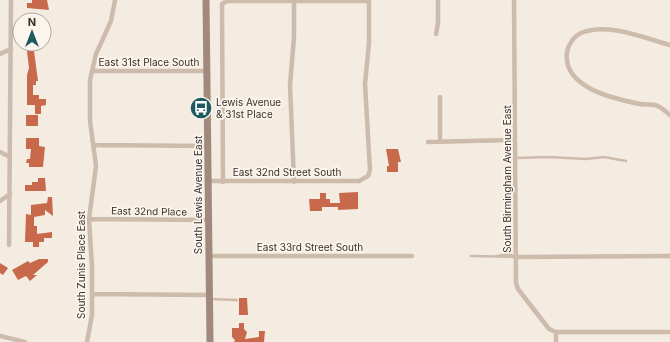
<svg xmlns="http://www.w3.org/2000/svg" width="670" height="342" viewBox="0 0 670 342" font-family="Inter,sans-serif">
<style>
.building{fill:#c8694b}
.lines{fill:none;stroke-linecap:round;stroke-linejoin:round}
.service{stroke:#cdbbac;stroke-width:2.5}
.minor{stroke:#cdbbac;stroke-width:4.5}
.secondary{stroke:#a18a7d;stroke-width:7}
.labels{text-anchor:middle;dominant-baseline:central;stroke-width:3.5;stroke-linejoin:round;paint-order:stroke}
.street-label{font-size:10px;fill:#3b302b;stroke:#fbf5ee}
.poi-label{font-size:10px;fill:#3b302b;stroke:#fbf5ee;text-anchor:start}
</style>
<rect width="100%" height="100%" fill="#f4ebe1"/>
<path class="building" d="M32 0H47L49 10 27 8V3H32Z
M27 51H34L38 81H36V85H33V95H39V99H46V105L41 106V114H35V105H27V75L29 68Z
M26 115H38V126H26Z
M26 138H39V146L45 147 43 167H29V163H26L27 159H30L31 149H26Z
M386 149H398L401 162H398V172H387V166H389Z
M38 178H45L46 191H25V185H32V182H38Z
M358 192V209L338 210V207H322V211H310L309 199H320V193H326V199H330V203H340L339 193Z
M48 197H52L53 216 45 210V215L34 217V226H37V234L52 232V238H44V242H39V247H33V242H25L26 214 31 215V205L47 203Z
M39 259H48V262L33 275H37L30 281 26 276 18 280 12 270 28 261 30 263Z
M0 263 8 268 3 275 0 273Z
M239 298H247L248 315H239Z
M239 323H244V329L247 332 245 339 259 337V331H265L264 342H234L235 340 232 337V328H239Z"/>
<g class="lines">
<path class="service" d="M515 158 548 157 586 159 604 157 626 161
M471 256 516 257
M497 256 508 254 514 256
M210 299 237 300"/>
<path class="minor" d="M514 0 516 283 518 289 549 329 556 332V342
M294 1V37L290 85 294 182
M436 34 438 23V0
M670 45C644 38 607 22 581 33 574 36 568 45 567 52 562 88 615 99 640 104 645 105 650 104 655 105 660 106 665 111 670 115
M0 54 11 49
M92 71H207
M440 97V141
M428 142 515 140
M94 145 208 146
M0 152 10 157
M208 181H359L368 176 370 170 365 84 369 43V0
M223 182 222 4 227 1H369
M0 201 10 194
M89 219 208 220
M9 245 11 0
M209 256H412
M516 257 670 256
M92 294 209 295
M556 332H670
M0 336 25 342
M87 342 92 315V267L89 219 96 166 90 121V80L96 54 111 21 115 0"/>
<path class="secondary" d="M206 0 210 342"/>
</g>
<defs>
<g id="bus-disc" transform="scale(1.15)"><circle r="9.5" fill="#1f5a5e" stroke="#fbf5ee"/><path d="M-5-6H5V4H4V6H2V4H-2V6H-4V4H-5ZM-3.5-4V0h7V-4ZM-3.5 1.2v1.5H-2V1.2ZM2 1.2v1.5H3.5V1.2Z" fill="#fff"/></g>
</defs>
<g fill-rule="evenodd">
<use href="#bus-disc" x="201" y="108"/>
</g>
<g class="labels">
<g class="street-label">
<text x="149" y="62">East 31st Place South</text>
<text x="287" y="172">East 32nd Street South</text>
<text transform="translate(507 179) rotate(-90)">South Birmingham Avenue East</text>
<text transform="translate(198 195) rotate(-90)">South Lewis Avenue East</text>
<text transform="translate(149 211) rotate(1)">East 32nd Place</text>
<text x="310" y="247">East 33rd Street South</text>
<text transform="translate(81 265) rotate(-90)">South Zunis Place East</text>
</g>
<g class="poi-label">
<text x="216" y="102">Lewis Avenue<tspan x="216" dy="12">&amp; 31st Place</tspan></text>
</g>
</g>
<g transform="translate(32 32)"><circle r="19" fill="#fbf5ee" stroke="#aea6a0"/>
<path d="M0-3L7 15L0 10L-7 15Z" fill="#1f5a5e"/>
<text y="-6" font-size="11" font-weight="bold" text-anchor="middle" fill="#3b302b">N</text>
</g>
</svg>
